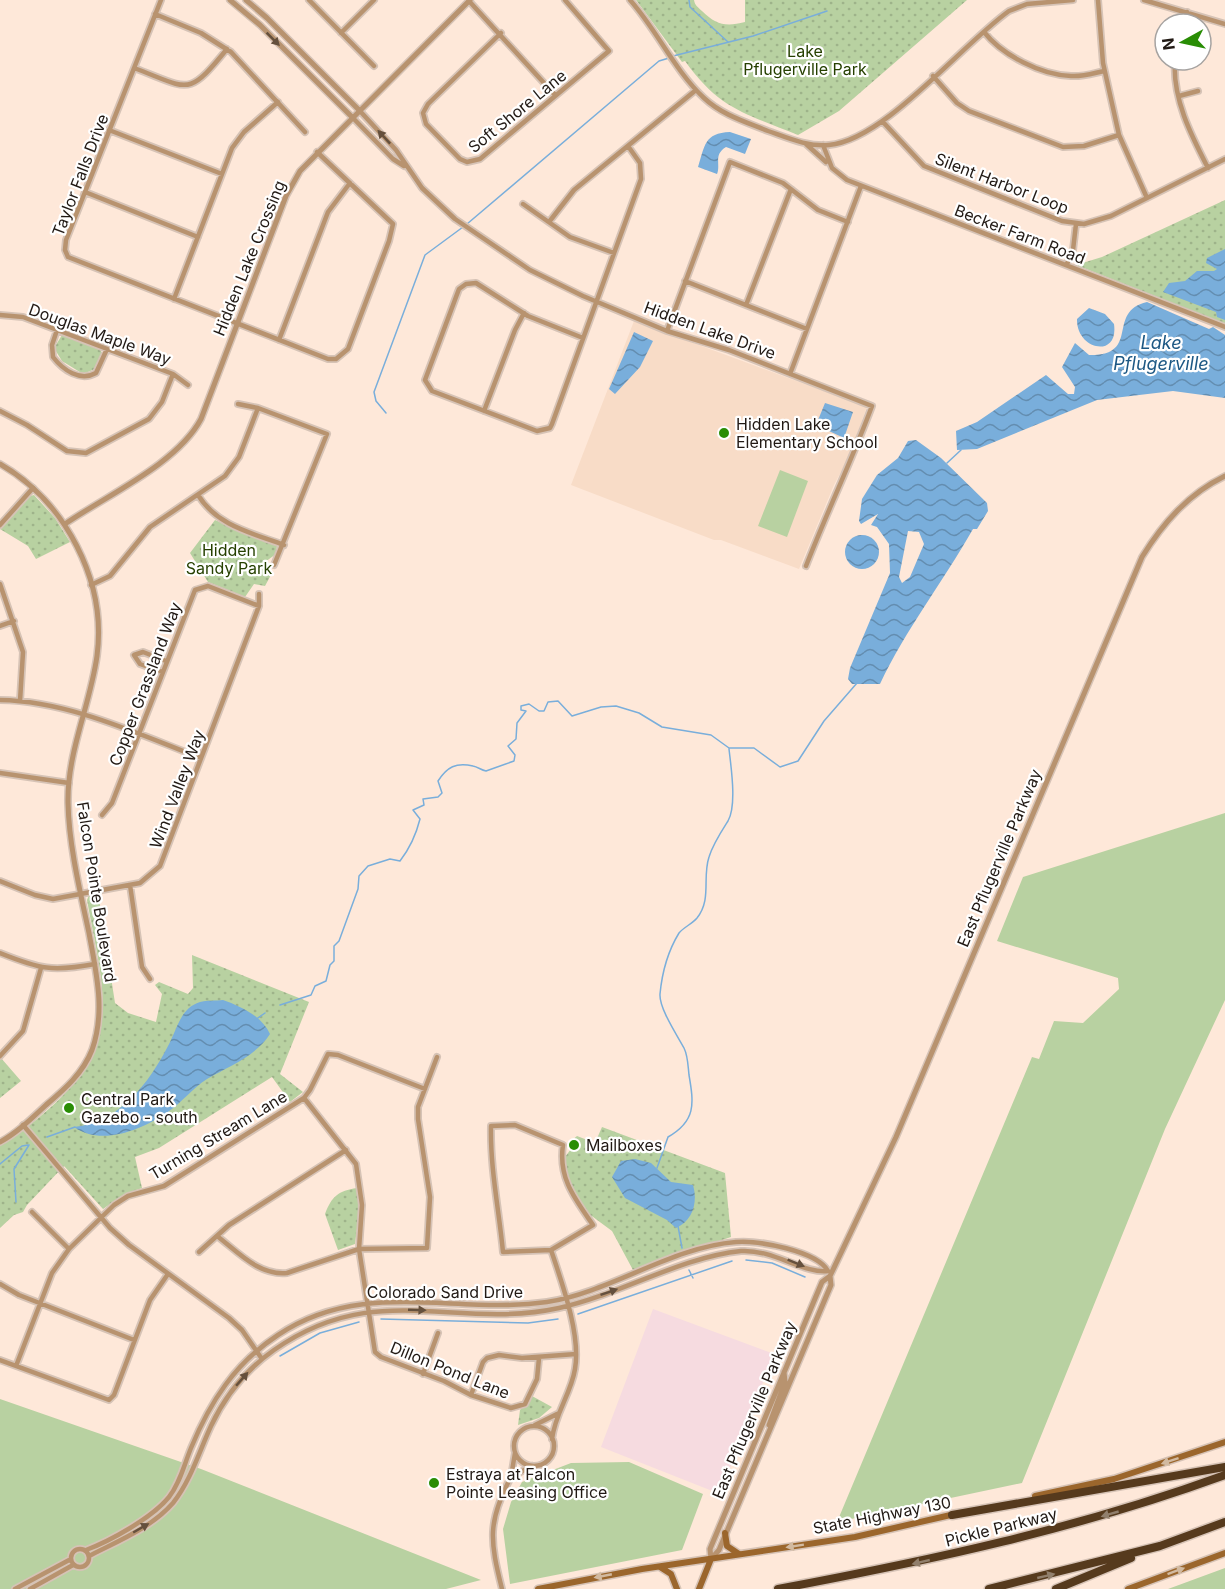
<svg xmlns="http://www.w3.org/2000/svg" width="1225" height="1589" viewBox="0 0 1225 1589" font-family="Inter,sans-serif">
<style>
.built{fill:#f8dcc7}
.medical{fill:#f6dbe0}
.green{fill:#b8d1a1}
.park{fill:url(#park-dots)}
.water{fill:url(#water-waves);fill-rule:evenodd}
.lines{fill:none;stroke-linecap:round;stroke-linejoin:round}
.stream{stroke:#79aedb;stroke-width:1.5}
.minor-casing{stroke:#d6c3b6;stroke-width:8}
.tertiary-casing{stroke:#d6c3b6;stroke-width:8}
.secondary-casing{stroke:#d6c3b6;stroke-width:9}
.motorway-casing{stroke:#d6c3b6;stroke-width:11}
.minor{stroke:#b8936f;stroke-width:4.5}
.tertiary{stroke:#b8936f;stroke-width:5}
.secondary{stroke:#9b662c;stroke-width:6}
.motorway{stroke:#563a1d;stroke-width:8}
.oneway{fill:#65503d}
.oneway2{fill:#d2baa0}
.oneway3{fill:#917f6c}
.poi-dot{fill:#298d05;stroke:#fff;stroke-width:2}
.labels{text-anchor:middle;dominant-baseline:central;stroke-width:4.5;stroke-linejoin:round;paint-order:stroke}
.park-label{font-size:16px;fill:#264000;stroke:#fff}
.street-label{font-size:16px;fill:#211914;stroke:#fff}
.poi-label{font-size:16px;fill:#211914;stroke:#fff;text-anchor:start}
.water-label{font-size:18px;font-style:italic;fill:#1d5884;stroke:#fff}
</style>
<defs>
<pattern id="park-dots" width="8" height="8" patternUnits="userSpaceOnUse" patternTransform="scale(1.5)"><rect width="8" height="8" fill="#b8d1a1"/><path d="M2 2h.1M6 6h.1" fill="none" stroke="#9eb38a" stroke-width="1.8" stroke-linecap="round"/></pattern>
<pattern id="water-waves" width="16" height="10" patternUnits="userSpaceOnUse" patternTransform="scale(1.5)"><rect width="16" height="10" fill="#79aedb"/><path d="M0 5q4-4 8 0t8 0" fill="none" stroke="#638db0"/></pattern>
</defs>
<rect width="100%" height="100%" fill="#fee8d9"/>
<path class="built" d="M634 321 867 407 848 459 834 485 799 569 721 540H714L571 485Z"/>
<path class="medical" d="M653 1309 774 1354 720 1494 601 1447Z"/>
<path class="green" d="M780 470 808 481 787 537 758 526Z
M1225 813V1000L1165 1129 1022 1483 837 1522 1032 1057 1039 1059 1054 1021 1083 1023 1119 989 1118 978 997 941 1023 877Z
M0 1399 201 1469 481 1580 446 1589H0Z
M629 1462 703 1494 682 1550 510 1584 503 1529 511 1502 522 1482 571 1463Z
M1225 1568V1589H1168Z"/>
<path class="park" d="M636 0H694C695 6 698 7 702 11 716 25 726 27 745 22V0H967L839 111 798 135C745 113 720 110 685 61L682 62Z
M1225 200V324L1076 265 1102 257Z
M62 335 100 349 102 353 95 369 83 374 62 361 54 348Z
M34 495 55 518 70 542 36 559 28 546 0 529 30 496Z
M215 520 277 546 276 554 265 562 266 569 272 573 265 586 254 584 245 597 208 582 190 553Z
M98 893 115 1003 128 1013 156 1022 162 994 155 985 159 982 188 994 193 988 192 955 309 1002 280 1074 303 1092 290 1102 272 1077 159 1148 135 1157 142 1188 123 1195 103 1209 64 1166 27 1205 23 1212 14 1215 0 1228V1145C19 1135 35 1121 51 1107 125 1041 102 985 87 900L89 895Z
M1 1058 21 1081 0 1098V1059Z
M602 1127 725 1173 731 1237 633 1270 612 1231 589 1214 573 1189 567 1172 565 1157 571 1149V1141L577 1136 595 1143Z
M357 1188 360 1205 355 1244 338 1250 325 1214C332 1196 338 1191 357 1188Z
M532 1396 552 1407 539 1418 518 1425 520 1410Z"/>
<path class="water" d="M730 132 751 139 745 154 726 147C713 155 721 164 717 174L698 167C705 146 704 133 730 132Z
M1225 249V320L1217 317 1216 312 1163 292 1169 283 1185 281 1197 271H1214L1217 269 1206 263 1207 258Z
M1147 302 1209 329 1213 327 1225 335V398L1173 391 1097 400 977 449 957 450 956 431 977 422 1046 375 1068 394H1074L1075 387 1062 367 1075 343 1089 355C1142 356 1105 312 1147 302Z
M1089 308 1105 314 1114 324C1119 359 1076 350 1077 319Z
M634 332 653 341 640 367 615 394 609 389Z
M825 403 853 412 844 438 816 425Z
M916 440 941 458 987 503 988 511 977 529H973C943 582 906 629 880 684H852L848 679 850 668 890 573 889 544 877 527 871 525 878 514 861 524 859 521 862 499 877 475 898 458 908 441ZM908 531 919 532 924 544 910 577 902 583 899 577Z
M845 552a17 17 0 1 1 34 0a17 17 0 1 1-34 0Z
M223 1000C240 1006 262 1016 270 1034 255 1057 229 1066 207 1079 193 1088 182 1102 168 1112 143 1129 102 1147 74 1127 119 1123 149 1083 168 1046 177 1030 180 1008 200 1002 206 1000 216 1001 223 1000Z
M635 1159 651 1163 671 1182 693 1185C698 1202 693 1221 676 1228L667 1220 625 1198 612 1177 621 1161Z"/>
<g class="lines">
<path class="stream" d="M689 0 690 7 728 42
M673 56 753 36 827 11
M467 224 659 61 669 58
M386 413 376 401 374 392 425 255 463 227
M947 463 961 450
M280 1005 311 995 315 986 326 981 330 965 334 961V946L339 941 358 889 359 876 368 866 390 859 400 861C410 848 416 835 420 819L413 810 424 805 423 799 438 797 442 793 438 781C447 767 456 762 473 766 478 767 481 770 486 771L514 761 515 755 508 746 516 739 517 723 526 711 521 710V706L529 704 539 711H544L548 702 558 701 572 716 601 707 616 706 639 713 662 727 711 735 729 748H754L780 767 798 761 824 721 857 683
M255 1020 265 1013
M47 1137 75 1127
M0 1164 22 1146 28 1145
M657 1168 668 1137C696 1121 694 1104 689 1075 688 1066 688 1056 684 1048 677 1035 659 1008 660 994 662 973 668 951 679 933 684 927 692 924 697 918 712 899 702 878 709 857 713 844 721 832 728 821 737 805 731 767 729 749
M16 1202 14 1169 29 1145
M678 1226 682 1248
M746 1260 772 1263 805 1277
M689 1270 693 1278
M578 1314 732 1261
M381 1319 528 1323 558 1319
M280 1356 320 1333 359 1322"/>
<g class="minor-casing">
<path id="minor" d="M161 0 66 240 65 250 68 257 328 359H336L348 349 389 241 393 224 317 152
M309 0 374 66
M630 0C657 30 674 70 704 98 722 115 746 122 768 131 788 138 808 147 829 145 885 140 961 45 1009 11L1027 4 1073 0
M1098 0 1103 63 1119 135 1147 198
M1144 0 1225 24
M469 1 555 95
M155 14 201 33 231 52 305 132
M1184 24 1187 12
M984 32C1002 55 1041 75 1071 76 1083 77 1094 73 1104 71
M341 33 374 0
M501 33 428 104 423 113 426 124 460 159 467 162 480 159 609 51 565 0
M1175 60C1172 98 1191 135 1208 168
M134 68C190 89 187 98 227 49
M933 76 957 103 969 111 1063 147 1084 146 1119 135
M1179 96 1198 91
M359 110 396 150 422 188 455 219 530 270 583 296 667 331 729 350 872 406C852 460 827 512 806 566
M352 117 393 159 404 166
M883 122 924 166 1062 221 1084 224 1111 216 1225 159
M109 130 222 174
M806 144 826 162
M823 145 832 168 847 180 1225 327
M85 192 198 237
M523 204 570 237 614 253
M549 222 574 190 696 90
M1067 264 1073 250 1076 224
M685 281 807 329
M174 299 232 148 244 132 278 102
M746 305 791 189
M0 315 23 317 173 374 188 385
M57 330 52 345 53 357C63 370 80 382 96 373L107 349
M667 331 730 162 783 183 818 210 848 222
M583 338 528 316 476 283 466 284 459 289 425 380 432 391 537 431 550 428 552 424 641 179 640 163 628 146
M279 340 328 212 350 183
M790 374 861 186
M238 404 258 408 327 434 274 565
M0 411 27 425 67 451 86 453 149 419 162 402 173 374
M484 411 515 330 524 313
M198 495C217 526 252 533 284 545
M0 525 33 488
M0 584 23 652 20 701
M91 585 110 576 150 527 225 476 239 457 258 408
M0 626 14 621
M162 672 140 664 134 655 143 652 166 661
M0 700C69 701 138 734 201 758
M0 773 69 783
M102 815 112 803 195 590 208 586 259 606
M0 881 35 895 53 899 140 883 160 866 259 606V594
M130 885 142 967 150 979
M0 953C40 969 52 972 95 964
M0 1056 23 1031 41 968
M304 1098 356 1164 362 1205 359 1249 375 1352 381 1357 444 1381 471 1395 511 1408 525 1404 537 1379 539 1358
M23 1125 110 1228 129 1245 229 1318 242 1330 262 1359
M515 1125 563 1145C558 1178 575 1199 593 1225L551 1250 503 1252C499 1210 490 1168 491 1126Z
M32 1212 69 1249
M217 1236C238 1252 259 1276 287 1273L359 1249 427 1248 430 1197 418 1119V1107L437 1057
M551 1250C562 1283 581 1335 575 1369 571 1394 555 1413 552 1439
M199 1252 229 1225 346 1150
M0 1284 19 1295 134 1340
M0 1360 109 1400 114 1395 150 1300 168 1274
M16 1366 52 1273 69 1249 114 1205 128 1196 164 1186 304 1098 310 1090 328 1054 338 1055 425 1089
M423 1374 438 1333
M471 1395 483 1362 487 1358 499 1355 522 1358 576 1354
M535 1425 557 1414
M514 1446a20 20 0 1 1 40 0a20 20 0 1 1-40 0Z
M515 1453 511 1477 532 1466
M71 1558a9 9 0 1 1 18 0a9 9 0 1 1-18 0Z
M86 1550C110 1541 152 1518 169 1497 180 1483 184 1465 191 1448 210 1402 235 1363 278 1335 363 1278 454 1315 547 1302 611 1292 671 1247 736 1242 758 1240 817 1251 828 1271 804 1274 773 1249 741 1251 681 1257 619 1295 559 1308 453 1331 377 1278 274 1350 247 1369 225 1396 211 1426 199 1452 191 1480 173 1503 151 1528 118 1541 89 1556
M15 1589 71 1559
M30 1589 73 1565
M502 1589C490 1541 487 1522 511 1477"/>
</g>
<g class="tertiary-casing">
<path id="tertiary" d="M230 0 260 25 352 117
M246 0 267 18 359 110
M0 464C65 501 107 581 97 656 90 706 67 752 68 803 69 846 80 891 89 933 96 972 106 1011 92 1050 83 1073 65 1089 46 1105 32 1118 17 1133 0 1142
M65 524C107 495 177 464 201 419L286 196 300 171 470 0
M830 1276 896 1137 1142 557C1163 523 1188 494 1225 476
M830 1276 831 1285 719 1550 711 1559 710 1549 822 1282Z
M769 1425 785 1382 784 1372"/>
</g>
<g class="secondary-casing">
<path id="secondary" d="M1035 1496 1114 1479 1225 1442
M725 1533 727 1546 739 1554
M660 1567 671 1574 677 1589
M538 1589 642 1569 855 1537 955 1514
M699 1589 711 1559
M1128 1589 1225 1553"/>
</g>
<g class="motorway-casing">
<path id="motorway" d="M952 1515 1225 1467
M778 1589C932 1560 1077 1529 1225 1475
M989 1589 1160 1546 1225 1522
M1056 1589 1131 1558"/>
</g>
<use href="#minor" class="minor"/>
<use href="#tertiary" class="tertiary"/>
<use href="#secondary" class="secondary"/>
<use href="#motorway" class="motorway"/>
</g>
<defs><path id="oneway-solid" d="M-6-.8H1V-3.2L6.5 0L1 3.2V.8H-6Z" transform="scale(1.5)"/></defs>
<g class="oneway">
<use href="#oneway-solid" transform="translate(273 39) rotate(45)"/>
<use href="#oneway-solid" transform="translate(384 137) rotate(-133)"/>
<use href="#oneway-solid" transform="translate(796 1263) rotate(22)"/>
<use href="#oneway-solid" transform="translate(609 1292) rotate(-19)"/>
<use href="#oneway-solid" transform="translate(417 1310) rotate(2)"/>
<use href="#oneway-solid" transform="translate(242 1379) rotate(-49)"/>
<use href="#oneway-solid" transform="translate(141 1528) rotate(-30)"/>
</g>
<g class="oneway2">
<use href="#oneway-solid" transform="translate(1170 1461) rotate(162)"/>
<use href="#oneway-solid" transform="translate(795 1546) rotate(171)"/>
<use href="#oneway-solid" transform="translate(1176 1571) rotate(-20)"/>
<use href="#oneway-solid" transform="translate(603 1576) rotate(169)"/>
</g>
<g class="oneway3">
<use href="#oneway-solid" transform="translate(1110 1514) rotate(164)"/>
<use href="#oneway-solid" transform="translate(921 1562) rotate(167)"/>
<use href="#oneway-solid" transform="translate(1046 1576) rotate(-13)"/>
</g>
<g class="poi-dot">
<circle cx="724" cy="433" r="6"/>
<circle cx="69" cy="1108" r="6"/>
<circle cx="574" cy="1145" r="6"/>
<circle cx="434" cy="1483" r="6"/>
</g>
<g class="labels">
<g class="park-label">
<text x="805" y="51">Lake<tspan x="805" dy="18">Pflugerville Park</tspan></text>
<text x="229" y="550">Hidden<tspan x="229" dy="18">Sandy Park</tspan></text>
</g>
<g class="street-label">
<text transform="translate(517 111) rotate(-39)">Soft Shore Lane</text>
<text transform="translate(80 175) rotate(-69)">Taylor Falls Drive</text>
<text transform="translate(1002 183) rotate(21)">Silent Harbor Loop</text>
<text transform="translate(1020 234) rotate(21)">Becker Farm Road</text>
<text transform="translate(249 258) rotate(-68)">Hidden Lake Crossing</text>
<text transform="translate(710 330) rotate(20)">Hidden Lake Drive</text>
<text transform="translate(100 334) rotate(20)">Douglas Maple Way</text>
<text transform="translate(145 684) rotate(-69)">Copper Grassland Way</text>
<text transform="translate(177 789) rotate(-69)">Wind Valley Way</text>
<text transform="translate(999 858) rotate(-67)">East Pflugerville Parkway</text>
<text transform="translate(97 892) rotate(81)">Falcon Pointe Boulevard</text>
<text transform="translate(218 1135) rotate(-31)">Turning Stream Lane</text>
<text x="445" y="1292">Colorado Sand Drive</text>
<text transform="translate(450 1370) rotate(22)">Dillon Pond Lane</text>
<text transform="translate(754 1410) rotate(-67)">East Pflugerville Parkway</text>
<text transform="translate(882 1515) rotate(-11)">State Highway 130</text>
<text transform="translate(1001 1527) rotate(-14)">Pickle Parkway</text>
</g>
<g class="poi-label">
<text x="736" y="424">Hidden Lake<tspan x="736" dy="18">Elementary School</tspan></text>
<text x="81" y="1099">Central Park<tspan x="81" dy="18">Gazebo - south</tspan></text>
<text x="586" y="1145">Mailboxes</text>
<text x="446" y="1474">Estraya at Falcon<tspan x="446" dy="18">Pointe Leasing Office</tspan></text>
</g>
<g class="water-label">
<text x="1161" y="342">Lake<tspan x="1161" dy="21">Pflugerville</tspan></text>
</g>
</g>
<g transform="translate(1183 42) rotate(262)"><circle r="28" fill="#ffffff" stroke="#a6a3a1" stroke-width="1.5"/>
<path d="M0-4.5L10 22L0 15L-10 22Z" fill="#298d05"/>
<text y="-9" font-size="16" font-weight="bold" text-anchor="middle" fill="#211914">N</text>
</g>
</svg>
